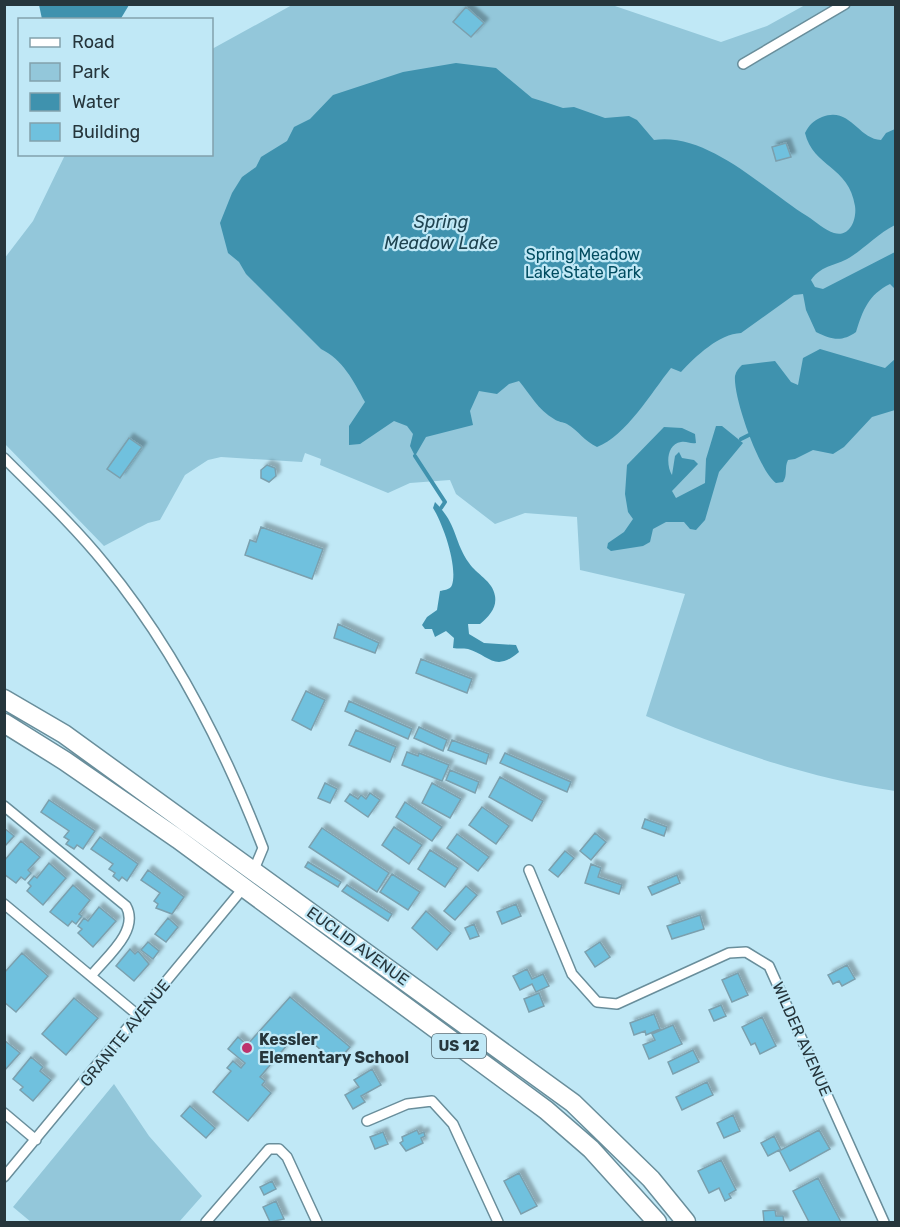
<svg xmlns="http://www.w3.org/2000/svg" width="900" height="1227" viewBox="0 0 900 1227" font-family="Rubik,sans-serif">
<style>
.green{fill:#93c7da}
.water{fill:#3f92ae}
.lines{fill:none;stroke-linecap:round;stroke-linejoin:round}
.stream{stroke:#3f92ae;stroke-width:4}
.building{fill:#6fc1de;stroke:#7ba0ae;stroke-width:1.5;filter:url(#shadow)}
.street-casing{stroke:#698e9b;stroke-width:12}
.highway-casing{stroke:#698e9b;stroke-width:21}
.street{stroke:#fff;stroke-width:9}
.highway{stroke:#fff;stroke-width:18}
.poi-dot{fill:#bd336d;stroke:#c0e8f6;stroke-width:2}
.labels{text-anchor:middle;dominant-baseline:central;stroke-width:4.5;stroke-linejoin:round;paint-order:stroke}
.shield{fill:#c0e8f6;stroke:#546b74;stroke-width:1.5}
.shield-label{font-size:15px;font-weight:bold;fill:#26363c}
.park-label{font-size:16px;fill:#014c60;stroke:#c0e8f6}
.street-label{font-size:16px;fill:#26363c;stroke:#c0e8f6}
.poi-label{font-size:16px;font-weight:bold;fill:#26363c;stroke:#c0e8f6;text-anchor:start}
.water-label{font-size:18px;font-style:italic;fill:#1f4451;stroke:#c0e8f6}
</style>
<defs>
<filter id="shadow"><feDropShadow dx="4.5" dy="-4.5" stdDeviation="1.5" flood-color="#0004"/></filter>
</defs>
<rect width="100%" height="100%" fill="#c0e8f6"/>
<path class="green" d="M292 5H612L721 42 767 26 805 5H895V791C811 779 726 749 646 716L685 594 580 570 577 517 525 513 495 524 456 494 450 480 410 483 388 493 320 465 321 459 305 453 302 462 221 457 208 460 185 475 160 520 148 523 104 546 5 444 4 259 33 221 65 155 212 154V49Z
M114 1084 149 1136 202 1196 179 1222H31L13 1207Z"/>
<path class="water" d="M39 5V4L129 5 120 20 42 19Z
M456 63 496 68 532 98 545 102 563 108 574 107 605 118 629 116 637 120 654 140C708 132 765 190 807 216 816 222 825 230 834 233 850 238 857 219 855 206 849 166 813 167 805 133 809 125 813 121 822 117 850 106 858 139 881 140L886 133 895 129V225C879 233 867 246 852 256 838 266 822 264 811 280L815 287 823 289 895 252V289L890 284C868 295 863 310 856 332 842 342 832 340 816 332L806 310 803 294 794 295 741 333C719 334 696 356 681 372L671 368C651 393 626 436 597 447 584 441 579 431 567 424 563 422 558 422 554 419 538 410 530 394 519 381L509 384 497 394 479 391 470 411 473 425 426 437 415 456 410 446 413 434 407 426 394 421 360 444 349 445V426L365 402C353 380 343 360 321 349L246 274 239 262 228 253 220 223 232 193 242 177 256 167 261 157 287 141 294 127 310 119 333 95 403 72Z
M820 349 885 368 895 359V410L872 417 844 447 833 454 813 450 795 459 788 460C784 468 788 475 783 482L776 483C759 471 733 397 735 376 736 371 739 368 742 365L775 361 791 382 798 385 803 358Z
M716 426H722L743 443 719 472 705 520 696 530 690 529 684 522H666L653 529 650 542 643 546 611 551 607 548 608 543 624 532 633 519 628 512 625 494 627 465 664 427 682 428 695 434 696 443C690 444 687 441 681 442 666 444 666 466 672 475L675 456 679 452 682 458 694 460 698 464 672 491 676 498 705 483 706 459Z
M435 502C458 525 453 540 469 563 476 574 493 581 495 596 497 608 489 616 480 624H468L469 634 484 643 516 645 519 652C495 673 489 655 468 649 463 648 458 649 453 648L454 638 446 631 435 637 432 629H425L422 625 427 617 437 610 440 591C444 590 450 590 452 585 458 566 443 524 433 508Z"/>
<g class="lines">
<path class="stream" d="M741 439 749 435
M415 456 445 502 441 508"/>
</g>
<path class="building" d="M466 7 484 23 471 37 453 22Z
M786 143 791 157 776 161 772 147Z
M129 438 142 447 120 478 107 469Z
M267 465 275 468 276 476 269 482 261 478V470Z
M261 527 323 549 312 579 245 555 250 540 256 542Z
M338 624 379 643 375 653 334 638Z
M421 659 472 679 467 693 416 673Z
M306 691 325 700 311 730 292 720Z
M349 701 412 729 408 739 345 711Z
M419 727 447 740 443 751 414 738Z
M356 730 396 747 390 762 349 745Z
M452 740 489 754 486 764 448 750Z
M407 752 418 756 419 753 449 765 442 781 402 765Z
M505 753 571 782 567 792 500 763Z
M450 770 479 782 475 793 446 780Z
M500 777 543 801 532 821 489 797Z
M325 783 337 789 330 803 318 798Z
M432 783 461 799 450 818 422 803Z
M370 793 380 800 368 817 345 801 350 794 358 799 361 795 366 799Z
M49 800 95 831 83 849 77 845 74 849 66 844 69 840 64 837 69 831 41 812Z
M405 802 442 827 432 841 396 817Z
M482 807 509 826 496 844 469 825Z
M645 819 667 827 664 836 642 828Z
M394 827 422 845 409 864 382 845Z
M4 828 14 836 4 847Z
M322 828 389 873 377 892 309 847Z
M595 833 606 842 591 860 580 851Z
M457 834 489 857 478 871 447 848Z
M100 837 138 864 127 881 122 877 119 881 113 876 115 873 109 869 113 864 91 849Z
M21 841 40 857 28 870 31 873 25 880 21 877 16 883 4 874V861Z
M430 850 458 868 445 887 418 869Z
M565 851 574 858 558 877 549 870Z
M308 862 341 882 338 887 305 867Z
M49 863 66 878 43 905 27 891 31 886 28 883 34 876 37 878Z
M591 864 601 868 598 877 622 885 619 894 585 883Z
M148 870 184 897 172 914 156 908 158 904 154 901 160 893 141 880Z
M392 874 420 892 408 910 380 892Z
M677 875 680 883 652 895 648 887Z
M73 885 90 900 79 914 82 916 76 924 72 921 68 926 50 912Z
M347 885 392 914 388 921 342 891Z
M466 886 477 895 455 920 444 911Z
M516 904 521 916 502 924 497 912Z
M99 907 116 921 93 947 78 933 82 929 78 926 84 918 88 921Z
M426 911 451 933 437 950 412 928Z
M700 915 704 929 672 939 667 926Z
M168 918 178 927 166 942 155 934Z
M474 924 479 936 470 939 465 928Z
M148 942 159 951 153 959 141 950Z
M600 942 610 957 595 967 585 952Z
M130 949 135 954 138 951 149 964 134 981 116 966Z
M22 953 48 976 16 1012 4 1002V973Z
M847 965 855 979 842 986 839 981 833 984 828 975Z
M527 969 532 979 543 974 549 986 536 992 532 984 520 990 513 976Z
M738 973 748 995 732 1002 722 980Z
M539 993 544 1006 529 1012 524 999Z
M290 997 350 1047 336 1063 299 1031 260 1077 265 1081 262 1085 271 1093 248 1121 213 1092 231 1071 227 1068 233 1061 241 1068 245 1063 228 1049 238 1037 247 1045Z
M74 998 98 1018 66 1055 42 1034Z
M721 1005 726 1016 714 1021 709 1010Z
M654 1014 660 1029 646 1035 645 1031 634 1035 630 1023Z
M762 1017 776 1046 760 1054 755 1043 751 1045 742 1027Z
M673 1025 682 1044 649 1059 643 1045 655 1040 652 1034Z
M4 1040 20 1053 4 1071Z
M693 1050 699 1062 673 1074 668 1062Z
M31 1057 43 1067 40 1071 51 1080 33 1101 20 1090 23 1087 13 1079Z
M372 1069 381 1085 361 1096 365 1102 353 1109 345 1095 359 1087 354 1080Z
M707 1082 713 1095 682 1110 676 1097Z
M190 1106 215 1128 206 1138 181 1116Z
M733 1115 740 1131 724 1138 717 1123Z
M417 1130 419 1134 424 1132 425 1136 421 1138 423 1143 406 1151 400 1143 403 1141 402 1137Z
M819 1130 830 1149 790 1171 779 1150 768 1156 761 1143 774 1136 781 1150Z
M383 1132 388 1144 375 1149 370 1137Z
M721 1160 736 1190 729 1194 731 1198 725 1201 719 1188 709 1193 698 1171Z
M519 1173 537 1206 521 1214 504 1181Z
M818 1178 841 1222H809L793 1191Z
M272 1181 276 1189 264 1195 260 1187Z
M276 1201 284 1219 270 1222 263 1207Z
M775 1210 776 1216H783L784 1222H764L763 1211Z"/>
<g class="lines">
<g class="street-casing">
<path id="street" d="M743 64 845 4
M4 458C38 492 74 526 104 563 174 648 224 747 263 848L253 872
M4 806 126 906C140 931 105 958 91 976
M529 870 572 974 597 1002 617 1004 729 953 746 952 769 966 884 1222
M4 904 139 1016
M4 1113 36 1140
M367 1121 407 1104 432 1101 453 1124 498 1222
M4 1177 245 886
M206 1222 269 1149H279L287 1157 317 1222"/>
</g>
<g class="highway-casing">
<path id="highway" d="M4 699 64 734 573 1103 651 1179 686 1222
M4 723 65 761 178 839 546 1110 591 1149 657 1222"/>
</g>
<use href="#street" class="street"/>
<use href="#highway" class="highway"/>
</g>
<circle class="poi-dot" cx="247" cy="1048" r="6"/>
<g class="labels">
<rect class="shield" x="432" y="1034" width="54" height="24" rx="4.5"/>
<g class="shield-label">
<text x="459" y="1046">US 12</text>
</g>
<g class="park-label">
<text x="583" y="254">Spring Meadow<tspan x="583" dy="18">Lake State Park</tspan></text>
</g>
<g class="street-label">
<text transform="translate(358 946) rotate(36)">EUCLID AVENUE</text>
<text transform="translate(125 1033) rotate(-51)">GRANITE AVENUE</text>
<text transform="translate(802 1039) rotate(66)">WILDER AVENUE</text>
</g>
<g class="poi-label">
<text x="259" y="1039">Kessler<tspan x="259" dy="18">Elementary School</tspan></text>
</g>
<g class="water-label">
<text x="441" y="222">Spring<tspan x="441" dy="21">Meadow Lake</tspan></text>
</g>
</g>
<rect width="900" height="1227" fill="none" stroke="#26363c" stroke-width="12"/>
<rect x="18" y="18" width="195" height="138" fill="#c0e8f6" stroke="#82a1ac" stroke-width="1.5"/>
<rect x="30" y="38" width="30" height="9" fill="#ffffff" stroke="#82a1ac" stroke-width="1.5"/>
<text x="72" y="48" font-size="18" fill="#26363c">Road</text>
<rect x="30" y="63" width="30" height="18" fill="#93c7da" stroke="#82a1ac" stroke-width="1.5"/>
<text x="72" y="78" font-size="18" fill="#26363c">Park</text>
<rect x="30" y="93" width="30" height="18" fill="#3f92ae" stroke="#82a1ac" stroke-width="1.5"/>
<text x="72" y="108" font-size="18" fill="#26363c">Water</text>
<rect x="30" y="123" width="30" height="18" fill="#6fc1de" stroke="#82a1ac" stroke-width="1.5"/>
<text x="72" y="138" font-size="18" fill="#26363c">Building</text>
</svg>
